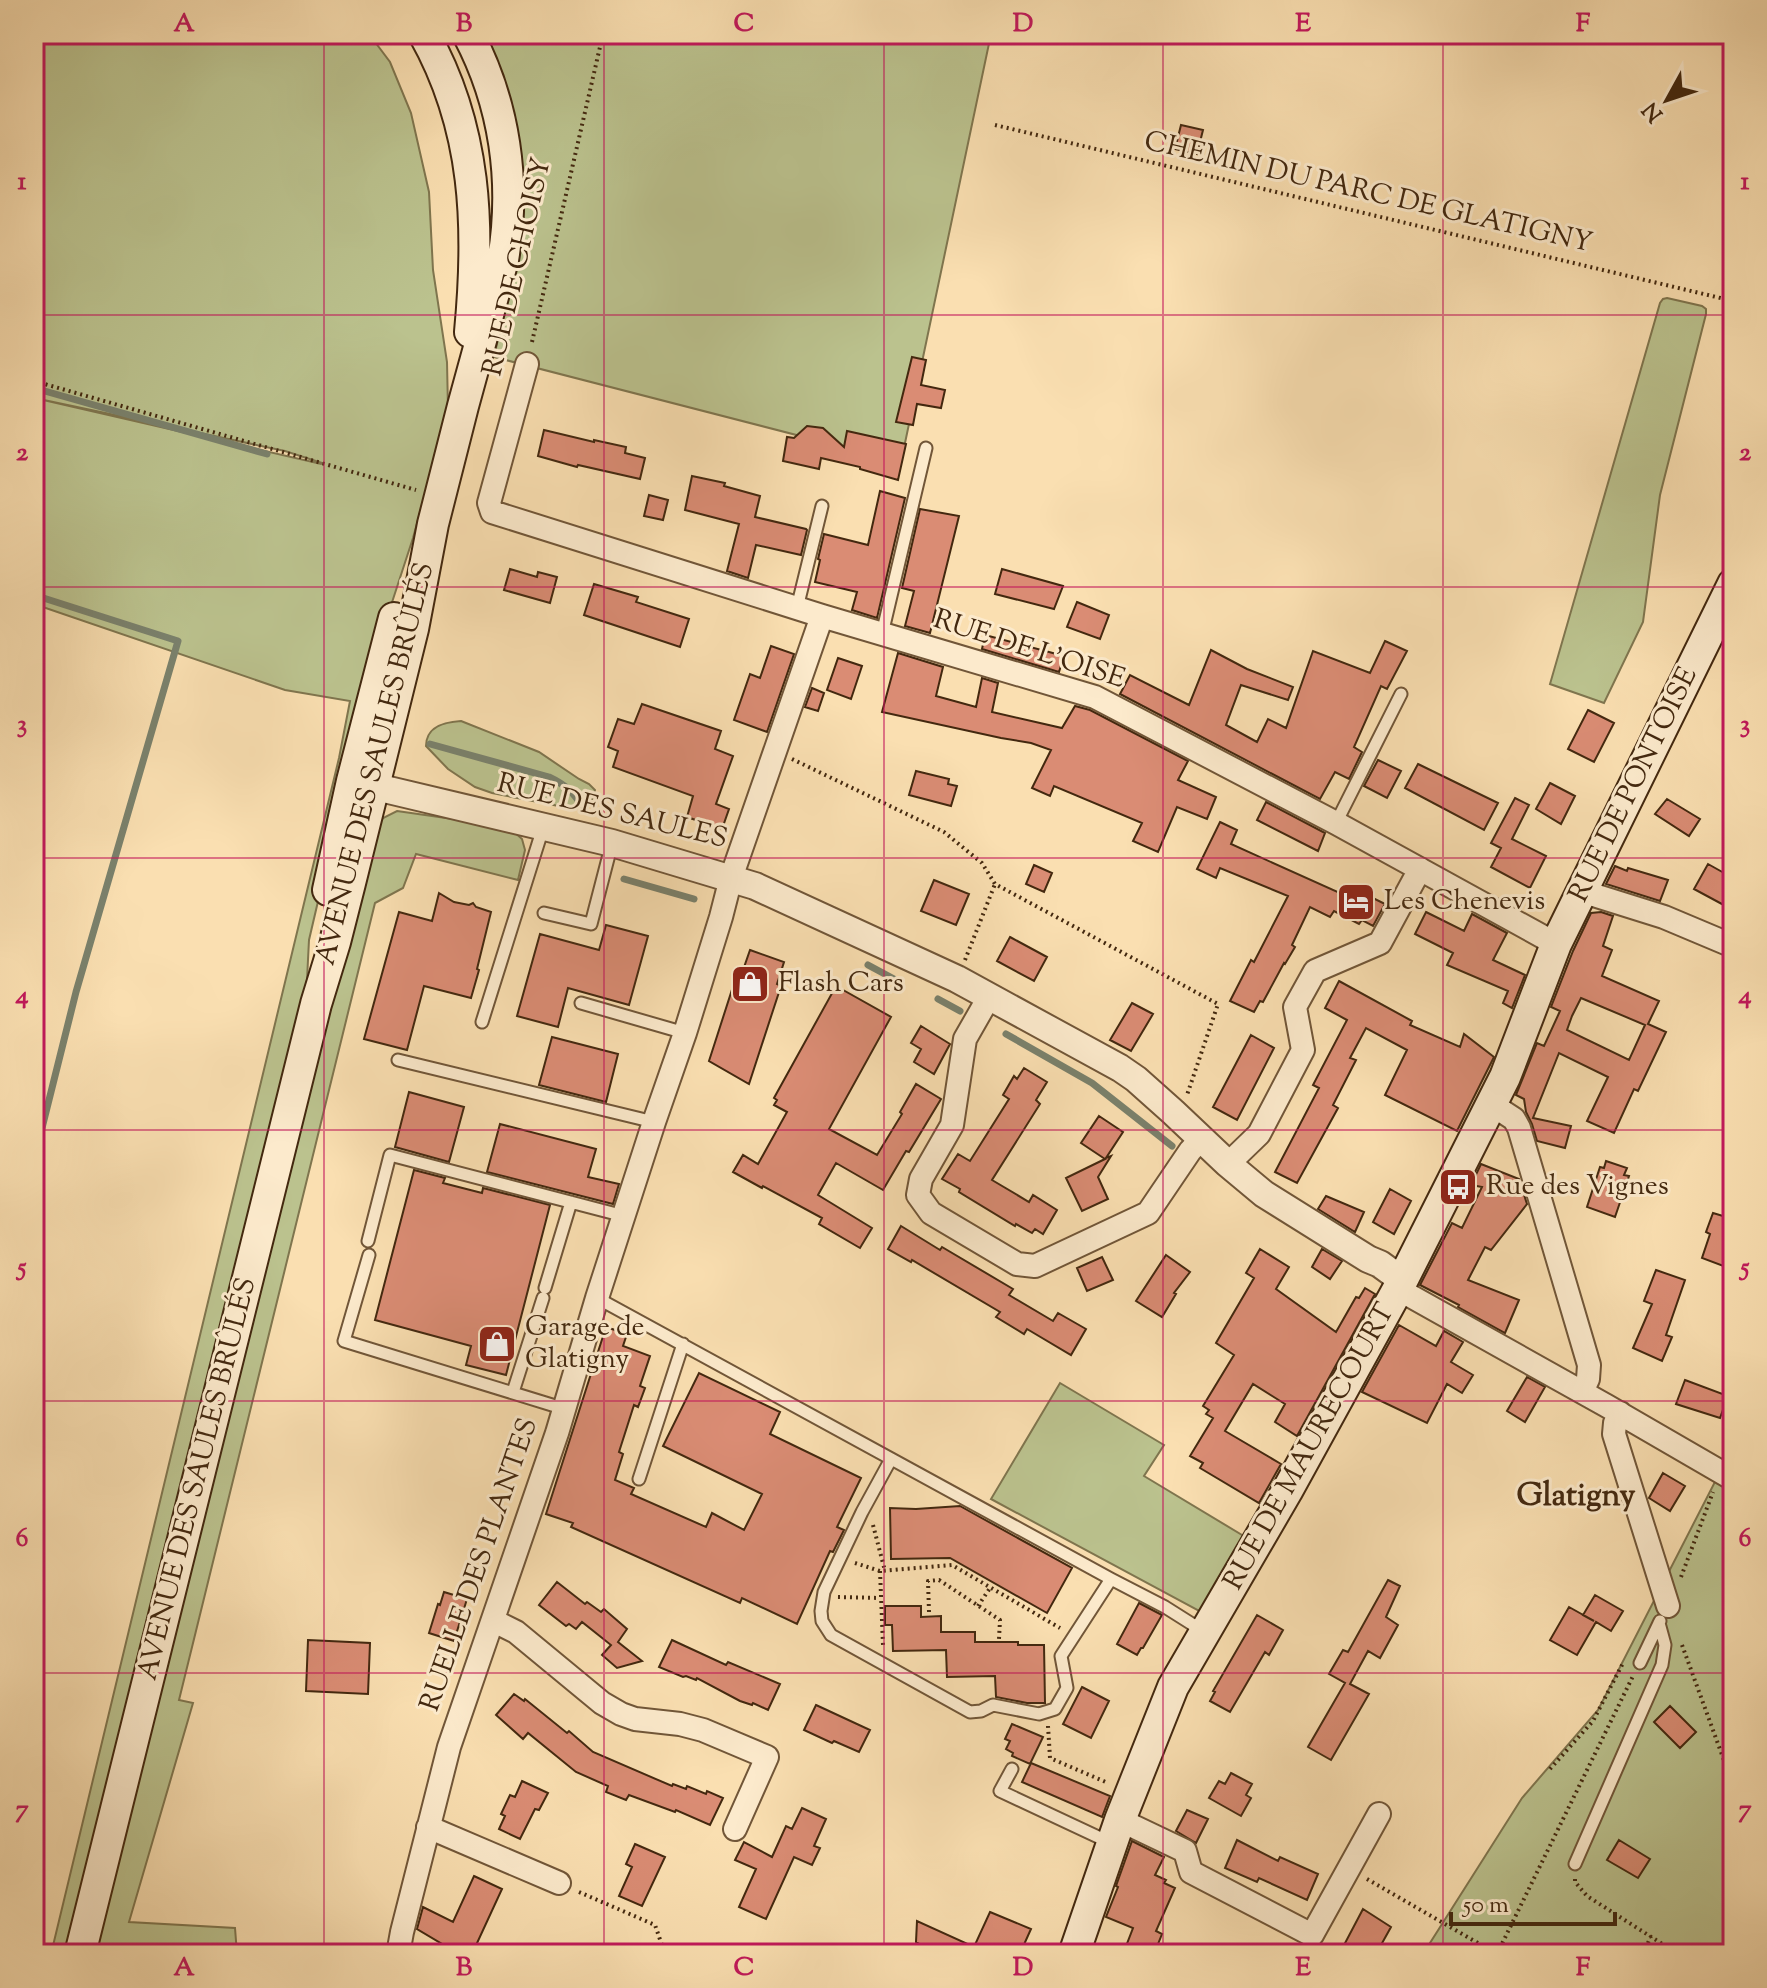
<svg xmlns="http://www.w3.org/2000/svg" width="1767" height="1988" viewBox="0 0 1767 1988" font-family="'Sorts Mill Goudy',serif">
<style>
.green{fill:#bbc28e;stroke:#7f754e;stroke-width:2;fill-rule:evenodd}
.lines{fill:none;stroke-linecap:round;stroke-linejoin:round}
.stream{stroke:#7a816c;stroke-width:7}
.building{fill:#da8c74;stroke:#43280f;stroke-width:2;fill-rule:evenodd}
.service-casing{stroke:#715638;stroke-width:15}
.minor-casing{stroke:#715638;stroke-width:26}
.tertiary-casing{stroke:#715638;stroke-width:30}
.secondary-casing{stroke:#43280f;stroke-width:34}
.path{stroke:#43280f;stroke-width:4;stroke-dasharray:2 4;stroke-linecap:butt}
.service{stroke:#fceacc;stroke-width:11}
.minor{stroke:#fceacc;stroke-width:22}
.tertiary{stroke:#fceacc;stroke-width:26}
.secondary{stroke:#fceacc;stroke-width:30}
.grid{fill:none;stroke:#c2185b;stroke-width:2;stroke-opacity:0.55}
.labels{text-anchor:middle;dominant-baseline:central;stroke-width:6;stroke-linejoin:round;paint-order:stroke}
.street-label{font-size:28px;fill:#43280f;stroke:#fceacc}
.poi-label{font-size:28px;fill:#43280f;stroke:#fceacc;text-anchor:start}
.quarter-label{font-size:32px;font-weight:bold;fill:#43280f;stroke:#fceacc}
.neatline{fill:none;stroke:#c2185b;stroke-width:3}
.grid-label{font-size:26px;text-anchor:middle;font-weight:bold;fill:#c2185b}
</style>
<rect width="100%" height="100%" fill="#fadfb1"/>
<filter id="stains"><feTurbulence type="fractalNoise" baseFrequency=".0025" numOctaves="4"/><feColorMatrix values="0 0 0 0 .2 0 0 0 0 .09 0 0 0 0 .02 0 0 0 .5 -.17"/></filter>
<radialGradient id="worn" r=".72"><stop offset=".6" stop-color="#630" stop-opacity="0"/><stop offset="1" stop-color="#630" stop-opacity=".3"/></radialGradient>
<path class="green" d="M34 34H369L390 62 411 113 429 192 433 270 447 362 448 410 413 538 365 685 368 687 309 940 307 980 300 1015 68 1954H51L339 758 350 701 285 690 34 604ZM39 399 285 451 322 463 321 464Z
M481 34H991L901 462 494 357 510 286Z
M1667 298 1702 306 1706 309V314L1660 495 1643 622 1604 703 1550 684 1660 303 1663 299Z
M461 721 539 752 579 779 589 784 595 790 591 804 584 809H574L492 793 475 787 448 769 426 746C426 726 445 722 461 721Z
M397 811 488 824 512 830 522 839 525 850 518 880 416 854 403 888 375 903 179 1700 193 1703 129 1922 235 1928 237 1954H92L375 824 385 817Z
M1060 1383 1164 1445 1144 1476 1247 1538 1201 1612 991 1499Z
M1720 1472 1733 1479V1954H1423L1522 1798 1598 1710Z"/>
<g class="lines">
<path class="stream" d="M34 388 267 454
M34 595 178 641 76 992 34 1160
M430 744 549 777C566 785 574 793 584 809
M624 879 694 899
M868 965 894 979
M938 999 960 1011
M1006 1034 1092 1083 1172 1146"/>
</g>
<path class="building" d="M1181 125 1203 130 1197 154 1175 149Z
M912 357 926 360 921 385 945 390 941 408 917 404 913 425 896 422Z
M807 426 823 428 844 447 847 431 906 444 898 480 860 469V467L821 458 819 469 783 461 787 437 794 438Z
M544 430 594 442V440L626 447 625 453 645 458 640 479 578 465 577 467 538 456Z
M692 476 725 483 724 486 760 496 755 517 806 529 807 530 801 555 756 545 748 578 727 571 739 524 685 510Z
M880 491 905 498 877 618 852 610 857 592 815 582 820 560 818 559 824 534 868 545Z
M649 495 668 500 663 520 644 516Z
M920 509 959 516 930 633 905 626 914 591 902 588Z
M510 569 537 577 538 572 557 577 550 603 504 590Z
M1002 569 1063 586 1054 609 995 594Z
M594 584 638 597 636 602 689 619 680 647 584 615Z
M1077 602 1109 615 1100 639 1067 627Z
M985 635 1064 656 1059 672 982 649Z
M1385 641 1407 651 1387 689 1381 686 1354 747 1362 752 1349 779 1335 772 1320 799 1120 694 1130 675 1189 705 1211 650 1247 669 1293 687 1288 700 1241 685 1226 725 1257 742 1268 719 1286 728 1313 651 1370 673Z
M771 646 794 654 767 732 734 720 750 674 760 678Z
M898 653 943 667 936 696 976 707 982 678 998 683 992 712 1062 728 1075 706 1090 710 1188 761 1178 780 1216 797 1207 819 1177 807 1158 852 1133 841 1142 823 1054 786 1050 796 1032 788 1051 750 1031 743 1001 738 882 712Z
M838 658 862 666 851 699 827 690Z
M812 688 824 693 818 711 805 707Z
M642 704 721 731 715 749 733 756 716 804 729 809 722 829 687 817 693 796 613 767 618 751 608 747 618 719 634 724Z
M1588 710 1614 723 1594 762 1568 749Z
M1378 760 1401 771 1387 798 1364 786Z
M1418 764 1498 803 1484 830 1405 788Z
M916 771 949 779 948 784 957 786 951 806 909 795Z
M1550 783 1575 796 1561 824 1536 809Z
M1515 798 1529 805 1512 839 1546 856 1530 888 1491 867 1501 848 1491 843Z
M1667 799 1700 819 1689 836 1655 814Z
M1266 802 1325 833 1318 851 1257 820Z
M1220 822 1237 830 1231 844 1353 899 1357 890 1385 904 1373 926 1362 920 1359 924 1334 911 1330 917 1310 907 1292 945 1295 947 1285 964 1284 963 1263 1002 1260 1001 1254 1012 1230 1001 1251 960 1254 962 1288 896 1220 868 1216 878 1197 869Z
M1708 864 1733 878V910L1694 889Z
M1034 865 1052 873 1044 892 1026 884Z
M1615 866 1627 871 1628 868 1668 880 1660 901 1606 884Z
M934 880 969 894 956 925 921 911Z
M439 893 454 902 469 905 473 903 476 907 491 912 477 969 479 970 471 998 424 986 407 1050 364 1039 399 912 432 921Z
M1426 912 1464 931 1472 914 1507 933 1493 960 1525 975 1512 1008 1503 1003 1508 991 1447 965 1453 953 1415 934Z
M1601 912 1613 916 1603 946 1612 950 1602 976 1659 1001 1648 1024 1666 1032 1638 1091 1634 1089 1614 1133 1587 1121 1608 1077 1559 1053 1533 1118 1571 1126 1565 1148 1537 1141 1532 1124 1526 1112 1524 1099 1516 1095 1537 1043 1544 1046 1560 1011 1551 1007 1573 951 1591 913ZM1581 998 1645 1025 1629 1060 1567 1030 1572 1016Z
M606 925 648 936 629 1005 568 988 558 1027 517 1016 540 934 599 950Z
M1010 937 1047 957 1034 981 997 961Z
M750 950 784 962 777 984 781 986 749 1084 709 1061 738 971 742 973Z
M1339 981 1412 1021 1410 1025 1460 1047 1464 1034 1494 1057 1457 1131 1385 1095 1407 1050 1366 1028 1350 1058 1356 1060 1333 1105 1338 1108 1297 1183 1275 1172 1319 1088 1313 1085 1347 1020 1325 1008Z
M836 986 891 1017 829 1129 877 1155 902 1114 900 1112 916 1084 941 1099 909 1152 906 1151 883 1190 836 1163 818 1195 872 1228 860 1248 819 1224 822 1218 763 1186 762 1188 733 1172 743 1155 758 1164 787 1112 774 1105 777 1100 774 1098Z
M1132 1003 1153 1014 1131 1051 1110 1040Z
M921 1026 950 1044 934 1074 914 1062 921 1049 911 1043Z
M1251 1035 1274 1048 1237 1120 1213 1107Z
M552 1037 618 1054 606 1102 539 1085Z
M1024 1068 1047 1082 1036 1100 1040 1104 992 1180 1029 1202 1033 1195 1057 1210 1043 1234 1035 1229 1032 1233 1016 1224 1015 1226 959 1192 960 1189 942 1179 958 1154 970 1161 1009 1099 1003 1095 1014 1076 1017 1079Z
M409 1092 464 1107 449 1162 395 1147Z
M1099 1116 1123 1132 1106 1158 1111 1156 1098 1177 1108 1199 1082 1211 1066 1178 1105 1159 1081 1143Z
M500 1124 596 1149 588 1177 619 1184 613 1204 487 1172Z
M1606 1161 1627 1168 1624 1175 1629 1176 1615 1217 1587 1207 1600 1167 1604 1168Z
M1481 1164 1519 1179 1527 1204 1491 1250 1485 1247 1468 1280 1519 1300 1505 1333 1458 1307 1459 1305 1420 1285 1452 1223 1462 1228 1482 1187 1471 1185Z
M414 1170 445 1178 443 1183 482 1193 483 1188 550 1205 506 1375 466 1365 471 1346 375 1320Z
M1390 1189 1411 1201 1394 1234 1373 1222Z
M1326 1196 1364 1212 1355 1232 1318 1209Z
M1713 1213 1733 1219V1246L1726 1267 1702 1258 1710 1234 1706 1232Z
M901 1226 940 1250 942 1247 1013 1289 1009 1295 1053 1321 1058 1313 1086 1329 1071 1355 1027 1329 1024 1334 996 1317 1000 1312 912 1260 911 1262 888 1249Z
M1260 1249 1289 1267 1276 1289 1336 1332 1356 1297 1359 1298 1365 1288 1375 1294 1297 1436 1275 1422 1285 1404 1253 1384 1225 1431 1281 1464 1259 1503 1200 1468 1203 1463 1190 1456 1213 1418 1206 1414 1209 1410 1203 1406 1234 1355 1216 1343 1254 1278 1246 1273Z
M1322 1249 1342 1261 1330 1279 1312 1267Z
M1166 1255 1190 1272 1174 1293 1176 1294 1162 1317 1136 1301Z
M1102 1257 1113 1280 1087 1291 1077 1268Z
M1656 1270 1685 1280 1666 1335 1672 1337 1662 1361 1633 1348 1652 1304 1644 1301Z
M1399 1325 1436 1346 1444 1331 1463 1342 1451 1362 1473 1375 1462 1393 1447 1384 1427 1423 1362 1392Z
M606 1327 627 1334 623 1346 650 1356 640 1386 645 1388 638 1407 634 1405 619 1452 623 1454 615 1480 634 1488 631 1494 706 1527 712 1513 744 1530 762 1494 663 1446 699 1373 780 1412 770 1434 861 1478 837 1527 844 1530 833 1552 830 1551 797 1624 742 1598 740 1603 571 1527 573 1523 546 1514Z
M1527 1377 1545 1387 1525 1422 1507 1411Z
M1685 1380 1728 1396 1720 1418 1676 1404Z
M1663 1473 1685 1486 1670 1511 1649 1498Z
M960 1506 1072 1568 1047 1613 950 1558 891 1559 890 1508 916 1509Z
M1388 1580 1400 1586 1386 1617 1398 1625 1380 1658 1368 1651 1350 1684 1369 1694 1331 1760 1308 1747 1345 1683 1329 1674 1343 1650 1348 1652Z
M557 1582 585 1604 587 1602 601 1612 604 1609 627 1629 618 1642 642 1661 617 1668 602 1655 611 1645 582 1622 576 1629 569 1624 566 1626 539 1605Z
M444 1592 467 1599 454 1641 429 1633 438 1604 440 1605Z
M1595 1595 1623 1611 1611 1631 1596 1622 1577 1655 1550 1640 1569 1607 1594 1621 1583 1615Z
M1139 1603 1162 1615 1143 1648H1141L1137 1655 1117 1644Z
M885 1606H921V1617L941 1616V1632H975V1642H1018V1645H1044L1045 1703H1027L996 1697 995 1676 947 1677 946 1650 893 1651 892 1625H885Z
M1257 1615 1283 1630 1269 1655 1265 1652 1230 1712 1210 1701 1215 1692 1213 1691Z
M308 1640 370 1643 368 1694 306 1691Z
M672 1640 726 1665 728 1662 780 1684 768 1710 753 1703 752 1705 740 1701 697 1678 696 1680 686 1676 683 1677 659 1667Z
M1082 1687 1109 1701 1091 1738 1063 1724Z
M514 1694 524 1701 525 1699 567 1733 569 1731 593 1752 672 1786 673 1784 686 1789 687 1786 706 1794 707 1791 723 1798 710 1825 676 1810 675 1812 629 1795 626 1800 606 1792 608 1786 576 1772 528 1733 523 1739 496 1715Z
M816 1705 870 1730 859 1752 834 1741 832 1743 804 1730Z
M1670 1706 1696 1732 1680 1748 1654 1722Z
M1012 1724 1043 1737 1030 1764 1012 1756 1013 1753 1006 1749 1010 1741 1005 1739Z
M1031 1763 1110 1796 1102 1817 1022 1782Z
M1231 1773 1252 1784 1246 1795 1251 1798 1241 1816 1209 1798 1219 1781 1225 1784Z
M522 1781 548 1793 539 1810 535 1809 520 1839 499 1829 505 1816 501 1814 510 1795 515 1797Z
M802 1808 826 1819 814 1846 820 1848 812 1865 794 1857 766 1919 739 1907 756 1869 735 1860 744 1842 772 1857 786 1826 792 1829Z
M1187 1810 1208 1819 1196 1843 1176 1831Z
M1237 1840 1278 1861 1280 1857 1318 1874 1307 1900 1259 1878 1257 1882 1225 1868Z
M1619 1840 1650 1859 1638 1878 1607 1860Z
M1132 1841 1164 1857 1155 1875 1166 1880 1164 1883 1175 1888 1156 1931 1162 1934 1154 1954H1123L1133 1928 1106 1917 1118 1887 1116 1886Z
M635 1844 665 1857 642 1906 619 1896 632 1867 626 1864Z
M474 1876 502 1889 472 1954H458L446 1949 447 1947 417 1929 423 1907 453 1922Z
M1363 1909 1391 1927 1376 1954H1361L1344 1945Z
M990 1912 1031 1929 1022 1949 1016 1947 1013 1954H926L928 1949 916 1942 917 1921 974 1947Z"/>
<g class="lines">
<g class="service-casing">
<path id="service" d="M797 608 822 506
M882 634 926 448
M1336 823 1401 694
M544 913 591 924 612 843
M581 1003 685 1033
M482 1022 543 828
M398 1060 654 1122
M368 1241 390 1155 624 1216
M369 1255 344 1341 565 1409
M545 1288 571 1202
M597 1298 1111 1579 1165 1607 1203 1631
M513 1392 543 1298
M891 1459 862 1512 824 1592 821 1611 822 1621 831 1635 970 1712 981 1711 993 1705 1039 1714 1055 1709 1067 1688 1061 1656 1111 1579
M639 1479 683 1344
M1640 1663 1660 1621
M1012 1769 1000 1791 1111 1843
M1575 1864 1662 1665 1665 1645 1659 1623"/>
</g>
<g class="minor-casing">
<path id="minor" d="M527 364 489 503 492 512 822 616 1095 697 1336 823 1556 944
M1581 891 1664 917 1733 946
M989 997 965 1039 952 1125 921 1179 918 1195 931 1213 1017 1264 1035 1266 1148 1213 1190 1151 1201 1139
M1491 1104 1514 1119 1519 1128 1589 1365 1588 1379 1582 1392
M1228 1164 1259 1134 1303 1050 1295 1007 1315 971 1380 943 1420 869
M1398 1289 1607 1406 1733 1479
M1620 1413 1615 1423 1614 1434 1668 1606
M494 1621 516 1632 602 1703 621 1714 635 1719 680 1724 703 1730 767 1757 735 1829
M1120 1820 1185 1851 1191 1872 1312 1935 1379 1814
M428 1827 559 1883
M398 1954 402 1932 449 1747 557 1433 597 1298 654 1122 685 1033 721 917 731 878 822 616"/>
</g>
<g class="tertiary-casing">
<path id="tertiary" d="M355 782 612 843 755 886 957 979 1120 1068 1136 1079 1173 1112 1228 1164 1264 1194 1368 1259 1380 1264 1402 1280"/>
</g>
<g class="secondary-casing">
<path id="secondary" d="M424 34C477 128 480 227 470 332
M328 890 352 781 394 618
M80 1954 316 1004 335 942 350 883 413 629 433 524 463 406 503 260C516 182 505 104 468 34
M1074 1954 1120 1820 1173 1687 1287 1491 1398 1289 1505 1077 1556 944 1733 584"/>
</g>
<path class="path" d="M995 125 1733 301
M532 342 603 34
M34 381 416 490
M792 759 944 832 982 863 995 884 1218 1004 1187 1095
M965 960 995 884
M1727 1453 1733 1439
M873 1525 885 1571
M855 1563 880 1571 952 1565 1060 1628
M880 1571 883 1645
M1681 1577 1713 1492
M838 1597 880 1598
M978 1606 990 1588
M929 1612 928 1581 939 1580 1000 1620 999 1639
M1682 1645 1733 1785
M1048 1726 1050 1758 1108 1783
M1550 1769 1593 1721 1623 1663
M1367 1879 1497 1954
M1575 1879V1882L1587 1896 1678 1954
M579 1892 655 1925 665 1954
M1497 1954 1633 1676
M1643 1954 1651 1936"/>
<use href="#service" class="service"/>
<use href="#minor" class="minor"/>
<use href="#tertiary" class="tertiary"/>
<use href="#secondary" class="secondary"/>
</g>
<path class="grid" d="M324 34V1954M604 34V1954M884 34V1954M1163 34V1954M1443 34V1954M34 315H1733M34 587H1733M34 858H1733M34 1130H1733M34 1401H1733M34 1673H1733"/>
<defs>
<g id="hotel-square" transform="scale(2)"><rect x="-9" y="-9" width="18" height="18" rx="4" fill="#8f2418" stroke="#fceacc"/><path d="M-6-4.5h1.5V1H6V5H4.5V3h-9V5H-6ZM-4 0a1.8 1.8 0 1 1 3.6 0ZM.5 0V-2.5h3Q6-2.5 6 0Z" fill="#fff"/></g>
<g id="shop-square" transform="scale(2)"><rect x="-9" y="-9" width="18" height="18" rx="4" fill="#8f2418" stroke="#fceacc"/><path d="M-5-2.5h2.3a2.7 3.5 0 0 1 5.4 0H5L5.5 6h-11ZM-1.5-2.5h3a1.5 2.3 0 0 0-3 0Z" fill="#fff"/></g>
<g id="bus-square" transform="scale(2)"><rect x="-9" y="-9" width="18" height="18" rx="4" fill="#8f2418" stroke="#fceacc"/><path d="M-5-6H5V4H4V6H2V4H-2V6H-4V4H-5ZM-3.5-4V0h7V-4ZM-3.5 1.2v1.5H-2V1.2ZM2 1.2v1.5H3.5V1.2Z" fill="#fff"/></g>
</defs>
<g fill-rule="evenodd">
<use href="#hotel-square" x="1356" y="902"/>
<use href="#shop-square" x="750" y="984"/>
<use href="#bus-square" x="1458" y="1187"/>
<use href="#shop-square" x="497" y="1344"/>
</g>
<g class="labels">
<g class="street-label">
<text transform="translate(1368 193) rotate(13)">CHEMIN DU PARC DE GLATIGNY</text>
<text transform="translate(518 267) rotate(-77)">RUE DE CHOISY</text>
<text transform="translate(1029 650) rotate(18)">RUE DE L'OISE</text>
<text transform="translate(376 764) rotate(-76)">AVENUE DES SAULES BRÛLÉS</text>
<text transform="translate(1634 785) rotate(-64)">RUE DE PONTOISE</text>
<text transform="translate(612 812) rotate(14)">RUE DES SAULES</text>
<text transform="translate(1310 1447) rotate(-61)">RUE DE MAURECOURT</text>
<text transform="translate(198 1479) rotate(-76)">AVENUE DES SAULES BRÛLÉS</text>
<text transform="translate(480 1565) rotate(-71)">RUELLE DES PLANTES</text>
</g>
<g class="poi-label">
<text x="1384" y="902">Les Chenevis</text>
<text x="778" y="984">Flash Cars</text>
<text x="1486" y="1187">Rue des Vignes</text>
<text x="525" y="1328">Garage de<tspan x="525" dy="32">Glatigny</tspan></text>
</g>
<g class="quarter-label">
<text x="1576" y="1497">Glatigny</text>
</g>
</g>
<rect width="1767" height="1988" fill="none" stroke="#fadfb1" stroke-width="88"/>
<g transform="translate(1667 100) rotate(230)" stroke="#fceacc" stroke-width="6" paint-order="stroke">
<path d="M0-6L14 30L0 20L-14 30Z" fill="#43280f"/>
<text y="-12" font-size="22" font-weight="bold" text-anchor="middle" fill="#43280f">N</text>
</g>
<path d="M1451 1912v12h164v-12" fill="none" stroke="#43280f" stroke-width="4"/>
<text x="1463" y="1912" font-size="24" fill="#43280f" stroke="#fceacc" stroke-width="6" paint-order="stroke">50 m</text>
<rect x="44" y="44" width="1679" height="1900" class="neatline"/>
<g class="grid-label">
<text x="184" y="31">A</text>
<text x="464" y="31">B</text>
<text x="744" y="31">C</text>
<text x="1023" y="31">D</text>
<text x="1303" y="31">E</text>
<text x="1583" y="31">F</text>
<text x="22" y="189">1</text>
<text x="1745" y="189">1</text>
<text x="22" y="460">2</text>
<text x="1745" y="460">2</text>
<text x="22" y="732">3</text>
<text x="1745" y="732">3</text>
<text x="22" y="1003">4</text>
<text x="1745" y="1003">4</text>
<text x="22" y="1275">5</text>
<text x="1745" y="1275">5</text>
<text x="22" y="1546">6</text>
<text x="1745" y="1546">6</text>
<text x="22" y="1817">7</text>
<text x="1745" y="1817">7</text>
<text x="184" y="1975">A</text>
<text x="464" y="1975">B</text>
<text x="744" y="1975">C</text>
<text x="1023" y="1975">D</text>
<text x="1303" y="1975">E</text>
<text x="1583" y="1975">F</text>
</g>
<rect width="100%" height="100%" filter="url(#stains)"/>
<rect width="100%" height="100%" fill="url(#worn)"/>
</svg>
